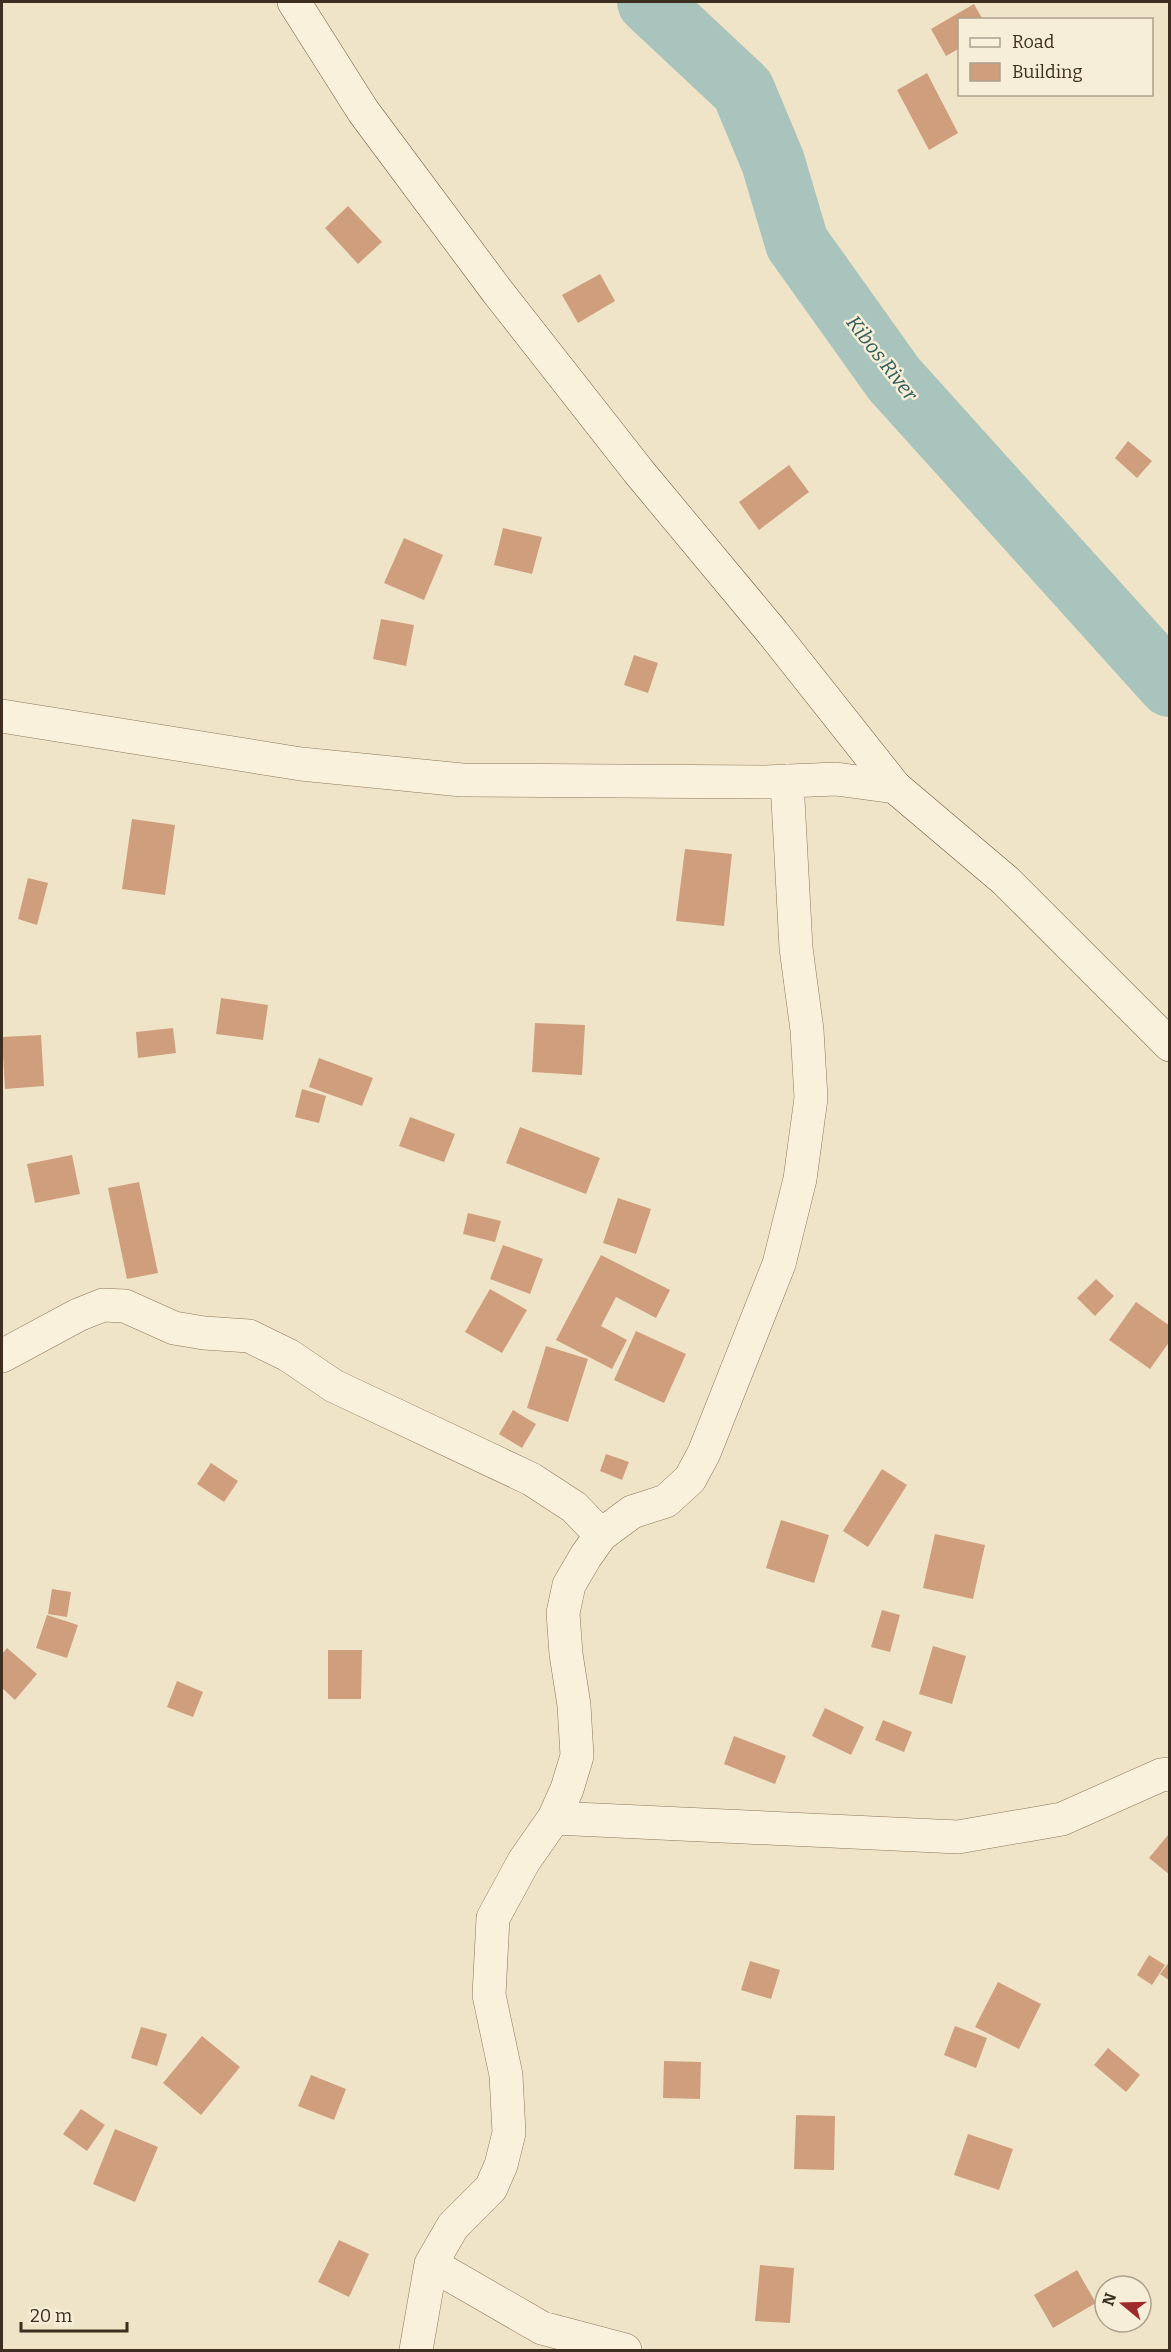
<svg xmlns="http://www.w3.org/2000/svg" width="1171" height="2352" viewBox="0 0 1171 2352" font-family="Bitter,serif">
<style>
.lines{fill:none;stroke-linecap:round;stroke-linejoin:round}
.river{stroke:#a9c4bc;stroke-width:64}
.building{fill:#cf9f7d}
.minor-casing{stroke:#8d765c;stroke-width:34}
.secondary-casing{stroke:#6f573f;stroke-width:34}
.minor{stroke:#faf1dc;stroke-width:33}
.secondary{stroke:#faf1dc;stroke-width:33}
.labels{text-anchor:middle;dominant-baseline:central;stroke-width:5;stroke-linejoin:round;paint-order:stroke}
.water-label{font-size:20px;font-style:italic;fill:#2f5d5a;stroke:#f7eed8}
</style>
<rect width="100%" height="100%" fill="#f0e4c8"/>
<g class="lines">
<path class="river" d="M649 2 743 90 773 162 797 243 894 379 1170 685"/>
</g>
<path class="building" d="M974 4 983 20H960V48L946 56 931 29Z
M927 73 958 133 929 150 897 90Z
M348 206 382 242 358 264 325 228Z
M600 274 615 301 578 323 562 295Z
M1128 441 1152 461 1137 478 1115 458Z
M789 465 809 492 759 530 739 502Z
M503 528 542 537 532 574 494 565Z
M404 538 443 555 424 600 384 583Z
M381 619 414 625 406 666 373 659Z
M634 655 658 663 648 693 624 685Z
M132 819 175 825 165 895 122 889Z
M685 849 732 854 724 926 676 921Z
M28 878 48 883 37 925 18 919Z
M221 998 268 1005 263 1040 216 1034Z
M535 1023 585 1025 582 1075 532 1072Z
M173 1028 176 1053 138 1058 136 1032Z
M41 1035 44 1086 5 1089 2 1037Z
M319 1058 373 1078 362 1106 309 1087Z
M302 1089 326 1096 319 1123 295 1117Z
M410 1117 455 1134 444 1162 399 1146Z
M520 1127 600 1158 586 1194 506 1163Z
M72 1155 80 1194 35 1203 27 1164Z
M139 1182 158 1273 127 1279 108 1188Z
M618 1198 651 1209 636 1254 603 1243Z
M468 1213 501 1221 495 1242 463 1234Z
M503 1245 543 1259 530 1294 490 1279Z
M601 1255 670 1290 656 1318 616 1297 601 1326 627 1340 612 1369 556 1340Z
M1096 1279 1114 1296 1095 1316 1077 1298Z
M490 1289 527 1310 502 1353 465 1332Z
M1136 1302 1170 1326V1341L1150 1369 1109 1340Z
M636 1331 686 1354 664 1403 614 1380Z
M546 1346 588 1359 568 1422 527 1408Z
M513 1410 536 1424 522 1448 499 1434Z
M606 1454 629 1462 622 1480 600 1471Z
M211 1463 238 1481 224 1502 197 1484Z
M882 1469 907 1485 868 1547 843 1531Z
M781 1520 829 1535 814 1583 766 1568Z
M935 1534 985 1545 973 1599 923 1588Z
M52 1589 71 1592 67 1617 48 1614Z
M882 1610 900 1615 890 1652 871 1647Z
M47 1615 78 1625 67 1658 36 1648Z
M933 1646 966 1656 952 1704 919 1694Z
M7 1648 37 1674 15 1700 2 1688V1654Z
M328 1650H362L361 1699H328Z
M177 1681 203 1692 193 1717 167 1707Z
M825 1708 864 1727 851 1755 812 1736Z
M883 1720 912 1732 904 1752 875 1740Z
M734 1736 786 1756 775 1784 724 1764Z
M1168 1835 1170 1836V1875L1149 1858Z
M1149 1955 1165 1965 1152 1985 1137 1975Z
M750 1961 780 1970 771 1999 741 1990Z
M1170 1961V1981L1160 1974Z
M998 1982 1041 2004 1019 2049 975 2027Z
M955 2026 987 2038 976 2068 944 2055Z
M141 2027 167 2034 157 2066 131 2058Z
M202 2036 240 2067 201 2115 163 2083Z
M1108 2048 1140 2075 1126 2092 1094 2065Z
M664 2061 701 2062 700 2099 663 2098Z
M311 2075 346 2089 334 2120 298 2106Z
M81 2109 105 2125 87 2151 63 2134Z
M796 2115 835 2116 834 2170 794 2169Z
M115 2129 158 2147 135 2202 93 2184Z
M968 2134 1013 2149 999 2190 954 2175Z
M339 2240 369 2254 349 2297 318 2282Z
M760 2265 794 2268 790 2323 755 2321Z
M1077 2270 1096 2303 1053 2328 1034 2295Z"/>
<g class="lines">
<g class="minor-casing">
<path id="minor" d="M2 716 301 764 462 780 765 782 836 779 895 787
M2 1356 78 1315 103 1305 125 1306 174 1328 204 1333 249 1336 288 1355 334 1386 531 1479 574 1507 601 1535
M554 1818 958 1837 1062 1819 1161 1775 1170 1774
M431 2264 542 2328 625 2350
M416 2350 431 2264 453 2226 491 2188 501 2165 509 2133 506 2075 489 1995 493 1918 524 1861 554 1818 567 1789 577 1756 574 1705 566 1654 563 1613 569 1585 586 1556 601 1535 632 1512 666 1501 690 1479 704 1453 779 1264 800 1179 811 1098 807 1030 796 948 787 781"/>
</g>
<g class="secondary-casing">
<path id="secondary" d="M294 2 363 111 497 291 639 472 773 633 895 787 1006 881 1170 1045"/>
</g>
<use href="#minor" class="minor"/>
<use href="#secondary" class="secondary"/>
</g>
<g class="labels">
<g class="water-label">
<text transform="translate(882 358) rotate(52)">Kibos River</text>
</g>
</g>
<rect width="1171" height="2352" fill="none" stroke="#3d2e20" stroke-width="6"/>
<rect x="958" y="18" width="195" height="78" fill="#f7eed8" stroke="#ada18e" stroke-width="1.5"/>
<rect x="970" y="38" width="30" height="9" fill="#faf1dc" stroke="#ada18e" stroke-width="1.5"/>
<text x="1012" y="48" font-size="18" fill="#3d2e20">Road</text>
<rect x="970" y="63" width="30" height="18" fill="#cf9f7d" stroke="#ada18e" stroke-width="1.5"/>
<text x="1012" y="78" font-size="18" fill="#3d2e20">Building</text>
<g transform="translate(1123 2304) rotate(289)"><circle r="28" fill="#f7eed8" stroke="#ada18e" stroke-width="1.5"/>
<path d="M0-4.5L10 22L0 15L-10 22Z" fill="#9e2a2b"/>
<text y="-9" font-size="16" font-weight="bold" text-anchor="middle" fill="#3d2e20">N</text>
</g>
<path d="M21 2322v9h106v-9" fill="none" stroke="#3d2e20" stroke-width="3"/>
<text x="30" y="2322" font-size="18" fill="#3d2e20" stroke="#f7eed8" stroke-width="4.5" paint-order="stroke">20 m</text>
</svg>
